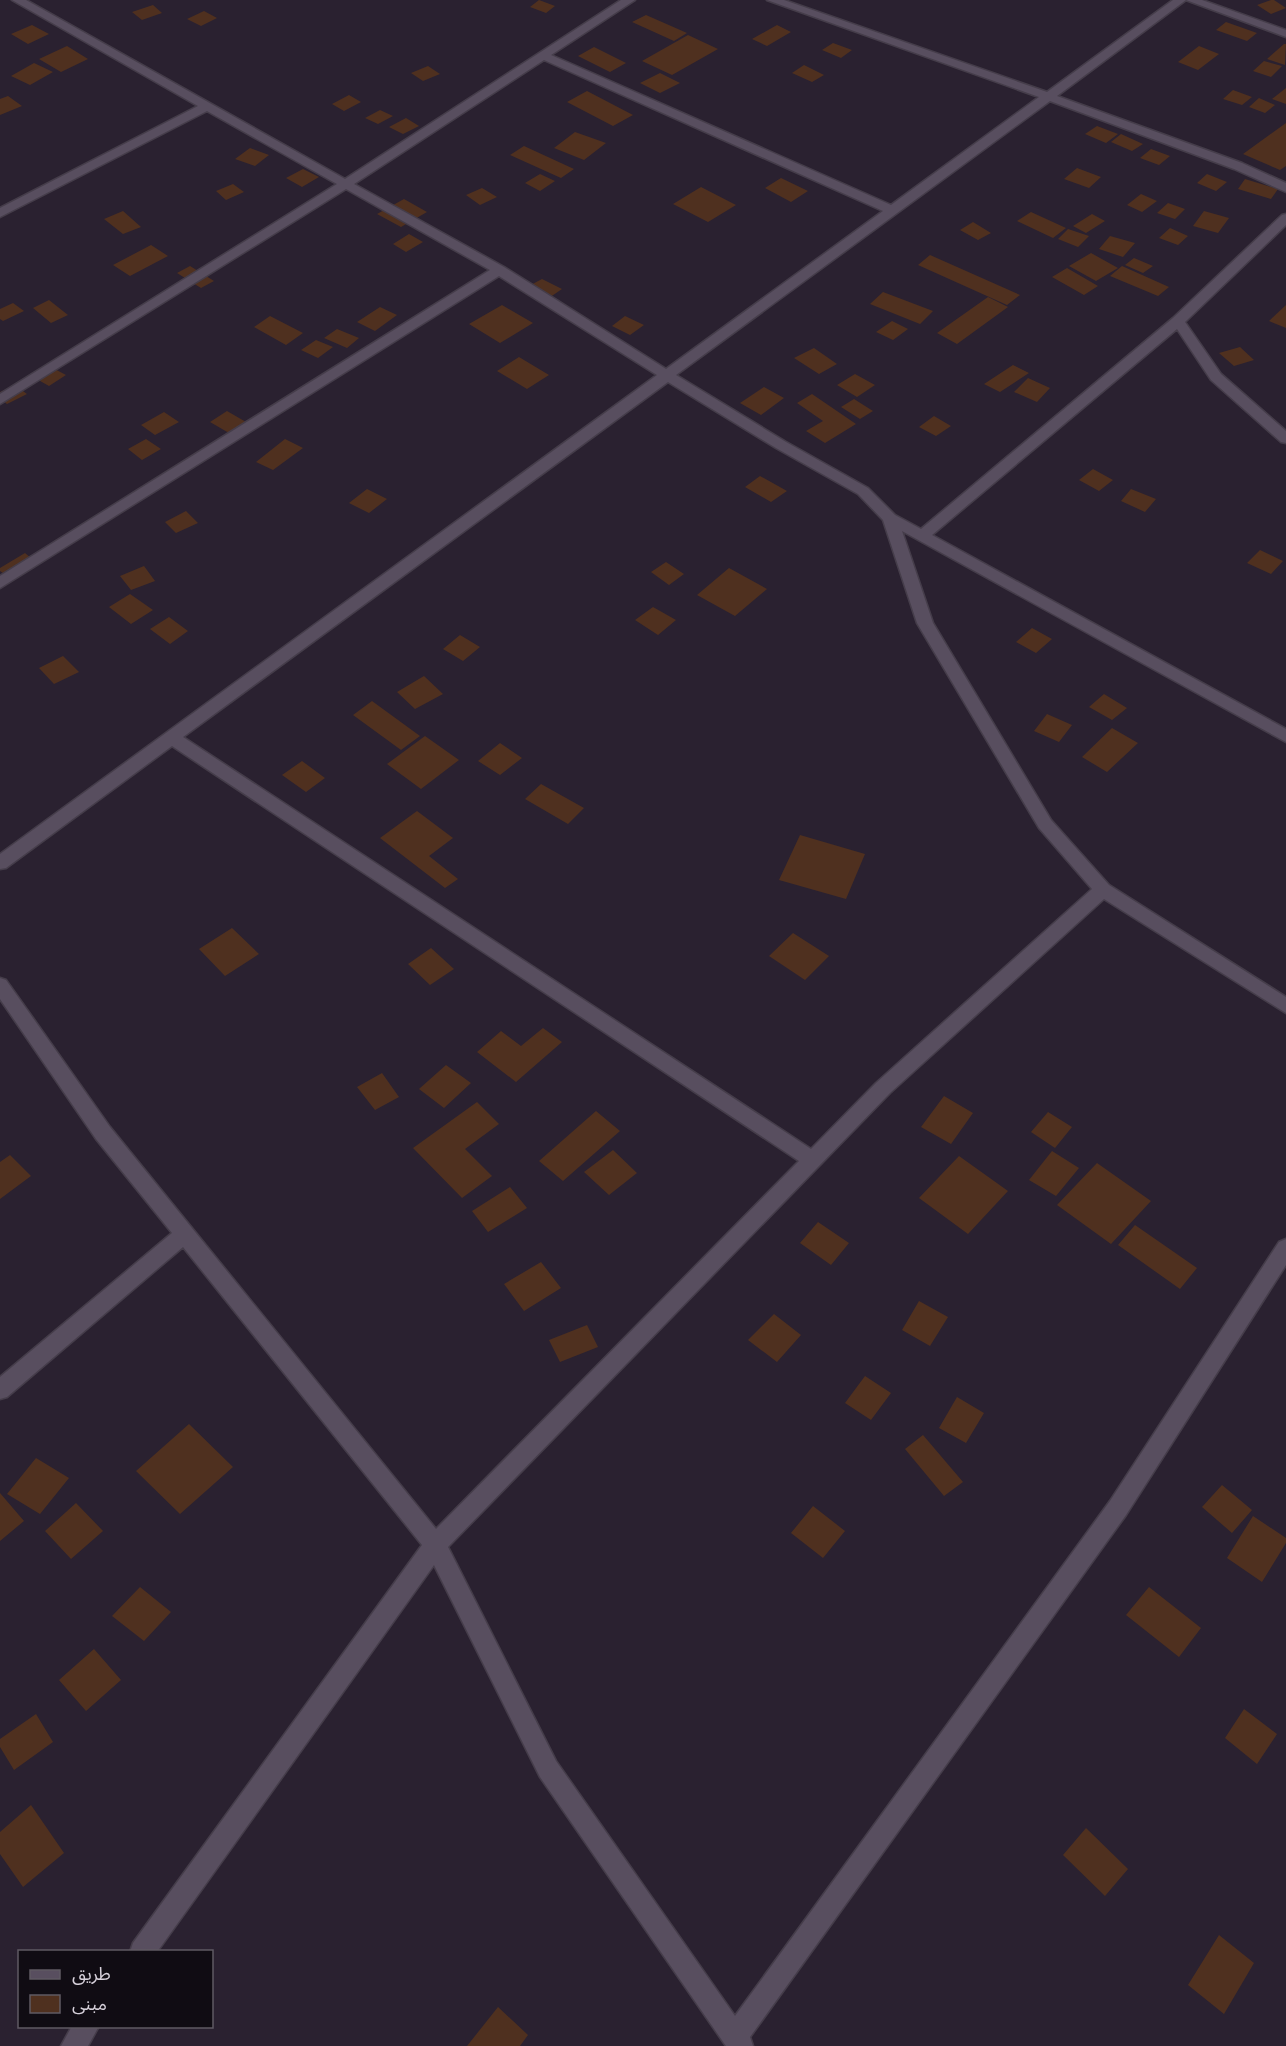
<svg xmlns="http://www.w3.org/2000/svg" width="1286" height="2046" viewBox="0 0 1286 2046" font-family="Lato,'Noto Sans Arabic',sans-serif">
<style>
.building{fill:#4f301f}
.lines{fill:none;stroke-linecap:round;stroke-linejoin:round}
.street-casing{stroke:#453d4a;stroke-width:3}
.street{fill:#584e5f;fill-rule:evenodd}
</style>
<rect width="100%" height="100%" fill="#2a2130"/>
<path class="building" d="M539 0 555 6 546 13 530 7Z
M1271 0H1274L1286 8 1271 14 1257 5Z
M153 5 162 13 142 20 132 12Z
M204 11 217 18 201 26 187 19Z
M646 15 687 33 674 41 632 22Z
M1226 22 1257 33 1247 41 1216 30Z
M32 25 49 34 28 44 11 34Z
M777 25 791 32 767 46 752 39Z
M688 35 718 49 672 75 642 61Z
M833 43 852 50 841 58 822 50Z
M1284 44H1286L1285 65 1267 59Z
M67 46 88 59 61 72 39 59Z
M1199 46 1219 54 1198 70 1178 62Z
M594 47 626 63 610 72 578 56Z
M1264 61 1282 66 1271 77 1253 71Z
M34 63 53 72 30 85 11 76Z
M804 65 824 75 812 82 792 73Z
M428 66 440 74 423 81 411 73Z
M660 73 680 83 660 93 640 83Z
M1286 88V104L1272 99Z
M1233 90 1252 97 1242 105 1223 99Z
M587 91 633 115 613 126 567 102Z
M349 95 361 102 344 111 332 104Z
M8 96 22 106 0 115V99Z
M1259 98 1275 105 1265 113 1249 107Z
M380 110 393 116 378 124 365 118Z
M406 118 419 126 403 134 389 127Z
M1286 123V166L1280 170 1243 154Z
M1097 126 1118 134 1106 143 1085 134Z
M575 132 606 143 584 160 554 148Z
M1121 134 1143 144 1132 151 1111 142Z
M524 146 574 169 561 178 510 155Z
M250 148 269 155 255 166 235 159Z
M1151 149 1170 156 1159 165 1140 158Z
M1077 168 1101 177 1089 188 1064 179Z
M303 169 319 177 302 187 286 178Z
M540 174 555 181 540 191 525 183Z
M1207 174 1227 182 1216 191 1197 183Z
M781 178 808 191 791 202 765 188Z
M1245 179 1278 189 1271 199 1238 189Z
M233 184 244 192 226 200 216 191Z
M701 187 736 205 708 222 673 204Z
M482 188 497 197 480 205 466 195Z
M1141 194 1157 201 1142 212 1127 205Z
M404 199 427 212 401 227 377 214Z
M1168 203 1185 209 1175 219 1157 213Z
M123 211 141 227 123 234 104 219Z
M1204 211 1229 218 1218 233 1193 226Z
M1031 212 1066 228 1053 238 1017 221Z
M1092 214 1105 221 1086 233 1073 226Z
M973 222 991 233 978 240 960 230Z
M1170 228 1188 236 1178 245 1159 238Z
M1068 229 1089 236 1078 247 1058 239Z
M409 234 423 242 406 252 393 244Z
M1110 236 1135 243 1123 257 1099 249Z
M151 245 168 256 130 276 113 265Z
M1091 253 1118 268 1096 281 1069 266Z
M930 255 1020 295 1007 305 918 265Z
M1134 258 1153 266 1143 273 1125 265Z
M190 266 214 281 201 288 177 273Z
M1122 266 1169 287 1158 296 1110 276Z
M1067 268 1098 286 1084 295 1052 277Z
M542 279 562 289 546 300 525 288Z
M883 292 933 311 920 324 870 304Z
M988 297 1008 307 957 344 937 333Z
M49 300 68 315 51 323 33 308Z
M13 303 24 311 3 321 0 319V309Z
M502 305 533 323 500 343 469 324Z
M1286 305V328L1269 321Z
M380 307 397 315 375 331 357 322Z
M270 316 303 333 286 345 254 327Z
M625 316 644 325 630 335 612 326Z
M892 321 908 329 893 340 876 332Z
M337 329 359 338 347 348 324 338Z
M316 340 333 347 318 358 301 350Z
M1240 347 1254 360 1234 366 1219 353Z
M814 348 837 364 819 374 794 358Z
M519 357 549 375 527 389 497 371Z
M1013 365 1029 373 1000 392 984 384Z
M49 366 66 375 49 386 33 377Z
M855 374 875 385 857 397 837 385Z
M1028 378 1050 388 1037 402 1014 392Z
M15 385 27 394 7 404 0 398V392Z
M764 387 784 398 761 415 740 403Z
M812 394 856 424 825 443 806 431 823 421 797 403Z
M854 399 873 411 860 419 841 407Z
M227 411 246 422 229 433 210 422Z
M164 412 179 422 155 435 141 425Z
M934 416 951 426 936 436 919 427Z
M146 439 161 449 142 460 128 449Z
M285 439 303 448 273 470 256 462Z
M1093 469 1113 480 1099 491 1079 480Z
M760 476 787 491 771 502 745 487Z
M367 489 387 499 369 513 349 503Z
M1131 489 1156 499 1145 512 1121 501Z
M186 511 198 523 176 533 165 522Z
M1260 550 1283 561 1271 574 1247 563Z
M25 553 38 564 13 580 0 571V568Z
M666 562 684 574 669 585 651 572Z
M144 566 155 581 131 590 120 576Z
M729 568 767 589 735 616 697 595Z
M130 594 153 610 131 624 109 607Z
M653 607 676 620 658 635 635 620Z
M169 617 188 631 170 644 150 629Z
M1032 628 1052 639 1036 653 1016 642Z
M460 635 480 647 463 661 443 649Z
M63 656 79 672 54 684 39 668Z
M424 676 443 694 415 709 397 692Z
M1104 694 1127 708 1112 720 1089 707Z
M372 701 420 736 401 750 353 715Z
M1047 714 1072 725 1059 742 1034 731Z
M1112 728 1138 743 1107 772 1082 757Z
M425 736 459 760 421 789 387 764Z
M500 743 522 758 500 775 478 761Z
M302 761 325 778 306 792 282 775Z
M541 784 584 808 568 824 525 799Z
M417 811 453 838 429 856 458 879 445 888 380 838Z
M800 835 865 854 846 899 779 880Z
M232 928 259 954 225 976 199 949Z
M793 933 829 956 805 980 769 956Z
M431 948 454 969 430 985 408 964Z
M543 1028 562 1042 516 1082 477 1052 501 1031 521 1046Z
M446 1065 471 1083 444 1108 419 1089Z
M382 1073 399 1097 375 1110 357 1087Z
M944 1096 973 1113 951 1144 921 1127Z
M477 1102 499 1124 465 1149 492 1176 462 1198 413 1148Z
M596 1111 620 1131 563 1181 539 1161Z
M1048 1112 1072 1127 1055 1148 1031 1132Z
M613 1150 637 1173 609 1195 584 1172Z
M1052 1151 1079 1168 1056 1196 1029 1180Z
M10 1155 31 1176 0 1199V1162Z
M959 1156 1008 1191 968 1234 919 1198Z
M1097 1163 1151 1201 1111 1244 1057 1205Z
M510 1187 527 1208 488 1232 472 1211Z
M818 1222 849 1243 831 1265 800 1243Z
M1135 1225 1197 1268 1180 1289 1118 1245Z
M541 1262 561 1288 524 1311 504 1284Z
M919 1301 948 1317 930 1346 902 1330Z
M774 1314 801 1335 777 1362 748 1340Z
M587 1325 598 1347 560 1362 549 1340Z
M865 1376 891 1393 871 1420 845 1403Z
M957 1397 984 1413 966 1443 939 1428Z
M189 1424 233 1467 180 1514 136 1471Z
M923 1435 963 1482 944 1496 905 1449Z
M36 1458 69 1478 40 1514 7 1494Z
M1222 1485 1252 1510 1232 1533 1202 1507Z
M0 1493 24 1521 0 1541Z
M76 1503 103 1531 71 1559 45 1531Z
M813 1506 845 1531 823 1558 791 1533Z
M1253 1516 1286 1538V1543L1262 1582 1227 1558Z
M140 1587 171 1612 144 1641 112 1616Z
M1149 1587 1201 1628 1179 1657 1126 1615Z
M94 1649 121 1680 86 1711 59 1680Z
M1244 1709 1277 1734 1257 1764 1225 1738Z
M36 1714 53 1742 14 1770 0 1747V1739Z
M31 1805 64 1853 23 1887 0 1854V1832Z
M1086 1828 1128 1869 1105 1896 1063 1855Z
M1219 1935 1254 1963 1224 2014 1188 1985Z
M498 2007 528 2035 520 2046H467Z"/>
<g class="lines">
<g class="street-casing">
<path id="street" d="M12 0H26L345 179 621 0H635L551 55 891 205 1039 97 767 0H784L1047 92 1173 0H1202L1286 30V37L1186 0 1057 96 1242 163 1286 183V192L1234 169 1050 101 676 375 786 442 868 488 895 515 921 529 1173 318 1282 215 1286 214V225L1185 322 1221 374 1286 431V443L1281 442 1211 380 1177 329 932 535 1286 729V742L902 531 933 623 1051 820 1109 885 1286 997V1013L1104 899 890 1093 448 1547 556 1761 735 2016 1110 1501 1279 1242 1286 1239V1265L1126 1515 750 2037 753 2046H726L540 1777 434 1565 157 1952H130L133 1943 422 1545 183 1247 7 1397 0 1399V1377L172 1233 96 1139 0 999V978L6 980 110 1127 436 1529 799 1161 172 746 6 868 0 869V854L657 375 499 276 0 588V576L490 270 346 189 0 404V394L337 184 207 111 0 217V208L198 106ZM544 60 883 211 666 369 504 267 354 184ZM668 382 776 448 858 494 883 520 917 623 1039 828 1092 889 876 1083 811 1149 183 737Z
M72 2026H99L88 2046H61Z"/>
</g>
<use href="#street" class="street"/>
</g>
<rect x="18" y="1950" width="195" height="78" fill="#100c13" stroke="#5f5a63" stroke-width="1.5"/>
<rect x="30" y="1970" width="30" height="9" fill="#584e5f" stroke="#5f5a63" stroke-width="1.5"/>
<text x="72" y="1980" font-size="18" fill="#d6d0da">طريق</text>
<rect x="30" y="1995" width="30" height="18" fill="#4f301f" stroke="#5f5a63" stroke-width="1.5"/>
<text x="72" y="2010" font-size="18" fill="#d6d0da">مبنى</text>
</svg>
